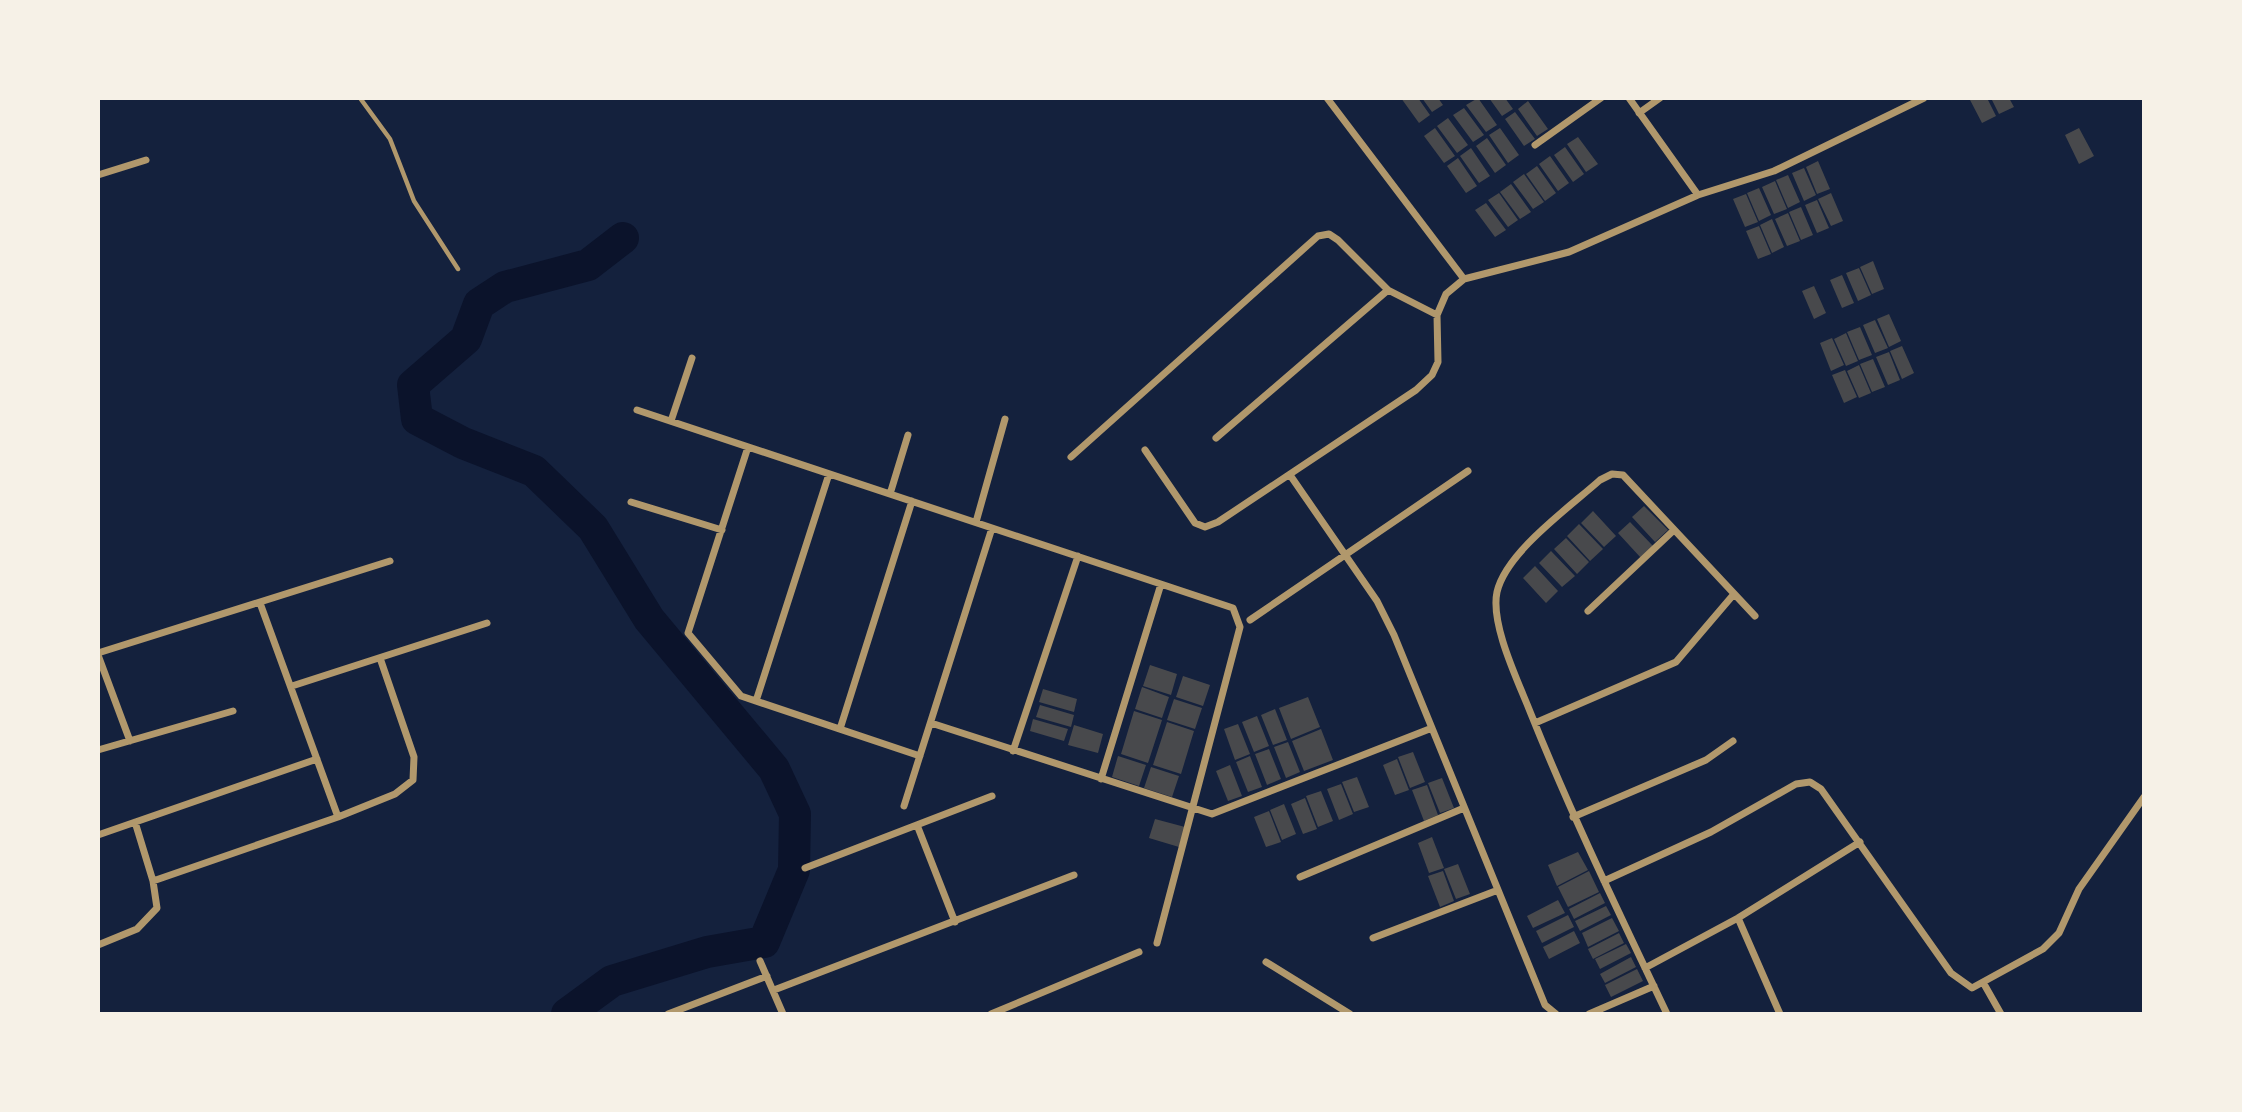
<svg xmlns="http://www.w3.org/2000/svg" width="2242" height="1112" viewBox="0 0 2242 1112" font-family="Figtree,sans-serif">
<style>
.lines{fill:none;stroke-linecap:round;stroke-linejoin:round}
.river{stroke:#0b132b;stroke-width:32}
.building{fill:#48494c}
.service{stroke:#b1986c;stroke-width:4.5}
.minor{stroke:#b1986c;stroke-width:7}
</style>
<rect width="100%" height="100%" fill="#14213d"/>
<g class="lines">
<path class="river" d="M567 1014 612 981 707 952 764 942 794 870 795 814 774 769 649 619 593 528 534 471 463 443 417 419 413 385 466 339 479 304 505 287 588 265 623 238"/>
</g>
<path class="building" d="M1401 98H1418L1430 115 1419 123Z
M1422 98H1438L1443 105 1432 112Z
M1478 98 1497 125 1486 132 1466 105Z
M1489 98H1505L1513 109 1502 116Z
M1969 98H1987L1996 116 1982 123Z
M1991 98H2009L2014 107 1999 114Z
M1528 101 1548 129 1537 136 1518 109Z
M1464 108 1484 135 1473 142 1453 115Z
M1515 112 1535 139 1524 146 1505 119Z
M1448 118 1468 145 1457 153 1437 126Z
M1435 128 1455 156 1444 163 1424 136Z
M1500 128 1519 155 1508 163 1489 135Z
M2079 128 2094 156 2079 164 2065 135Z
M1578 137 1598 164 1586 172 1567 144Z
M1487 138 1506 165 1495 173 1476 146Z
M1565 147 1584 174 1573 182 1554 155Z
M1471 148 1490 176 1479 183 1460 156Z
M1550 156 1569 183 1558 191 1539 164Z
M1458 158 1477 186 1466 193 1447 166Z
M1818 161 1830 189 1817 194 1806 167Z
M1537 166 1556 193 1545 201 1526 174Z
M1804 168 1816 195 1804 201 1792 173Z
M1524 174 1544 202 1533 209 1513 182Z
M1788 175 1800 202 1788 208 1776 180Z
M1775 181 1787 209 1774 214 1762 187Z
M1511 184 1531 212 1520 219 1500 192Z
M1759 188 1771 215 1759 221 1747 193Z
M1499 193 1518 220 1508 227 1488 200Z
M1831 193 1843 221 1831 226 1818 199Z
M1746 194 1758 222 1745 227 1733 199Z
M1817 200 1829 228 1817 233 1805 205Z
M1486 203 1506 230 1495 237 1475 210Z
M1801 207 1813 235 1801 240 1789 212Z
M1788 213 1800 241 1787 246 1775 219Z
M1772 219 1784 247 1772 253 1760 225Z
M1759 226 1771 254 1758 259 1746 231Z
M1873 261 1884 289 1872 294 1860 267Z
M1859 268 1871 295 1858 301 1846 273Z
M1842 275 1854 303 1842 308 1830 280Z
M1814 286 1826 313 1814 319 1802 291Z
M1889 314 1901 341 1889 347 1877 319Z
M1875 320 1888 348 1875 353 1863 325Z
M1860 327 1872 355 1859 360 1847 332Z
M1846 333 1858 361 1846 366 1834 339Z
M1832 338 1844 365 1831 371 1820 343Z
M1902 346 1914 373 1902 379 1890 351Z
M1889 352 1900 380 1888 385 1876 357Z
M1873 359 1885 387 1872 392 1860 364Z
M1859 365 1871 393 1859 398 1847 371Z
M1845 370 1857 397 1844 403 1832 375Z
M1644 506 1668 530 1655 542 1632 517Z
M1593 511 1616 536 1604 547 1581 523Z
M1630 522 1653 546 1641 558 1618 533Z
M1579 524 1603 549 1590 561 1567 536Z
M1566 538 1589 562 1577 574 1554 549Z
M1551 551 1575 576 1562 587 1539 563Z
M1535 566 1558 591 1546 603 1523 578Z
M1150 665 1177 674 1171 695 1143 686Z
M1183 676 1210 685 1203 706 1176 697Z
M1142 687 1169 697 1162 718 1135 709Z
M1043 689 1077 699 1074 712 1039 702Z
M1308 697 1320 727 1291 739 1279 708Z
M1174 699 1202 708 1195 729 1167 720Z
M1040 705 1074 715 1071 727 1036 717Z
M1275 709 1287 740 1273 745 1261 715Z
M1134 711 1162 720 1148 763 1121 754Z
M1257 716 1269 746 1254 752 1242 722Z
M1033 719 1068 729 1064 741 1030 731Z
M1167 722 1194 731 1181 774 1153 765Z
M1238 724 1250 754 1235 760 1224 729Z
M1074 725 1103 734 1098 753 1068 745Z
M1321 729 1333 760 1304 771 1292 741Z
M1288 742 1300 772 1286 778 1274 747Z
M1269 749 1281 779 1267 785 1255 754Z
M1413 752 1425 782 1410 788 1398 757Z
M1118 756 1146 765 1139 786 1112 777Z
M1250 756 1262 787 1248 792 1236 762Z
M1397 759 1409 790 1395 795 1383 765Z
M1230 765 1242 796 1228 801 1216 771Z
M1151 767 1179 776 1172 797 1144 788Z
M1357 777 1369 807 1354 812 1342 782Z
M1442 778 1454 808 1440 813 1428 783Z
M1341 784 1353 814 1339 820 1327 789Z
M1427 785 1438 815 1424 821 1412 790Z
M1321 791 1333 821 1318 827 1306 796Z
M1305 798 1317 829 1303 834 1291 804Z
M1284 804 1296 834 1282 840 1270 810Z
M1269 811 1281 842 1266 847 1254 817Z
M1155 819 1185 827 1179 847 1149 838Z
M1432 837 1444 868 1429 873 1418 843Z
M1578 852 1588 870 1557 886 1548 865Z
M1458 864 1470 894 1456 899 1444 869Z
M1443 871 1454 901 1440 907 1428 876Z
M1589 871 1599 892 1568 907 1558 887Z
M1600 893 1605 903 1574 919 1569 909Z
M1558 900 1565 913 1533 928 1527 916Z
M1606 906 1611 915 1580 931 1575 921Z
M1568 915 1574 927 1542 943 1536 931Z
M1612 918 1619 931 1588 947 1582 933Z
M1574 931 1580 943 1549 959 1543 947Z
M1619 933 1624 943 1593 959 1588 949Z
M1626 944 1631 953 1600 969 1595 959Z
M1631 957 1636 967 1605 983 1600 974Z
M1637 969 1643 981 1611 997 1605 985Z"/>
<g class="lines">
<path class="service" d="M360 98 390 139 414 201 458 269"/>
<path class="minor" d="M1327 98 1464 279
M1629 98 1698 195
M1639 113 1660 98
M1535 145 1601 98
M98 175 146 160
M637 410 1233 608 1240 627 1157 943
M671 421 692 358
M1216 438 1388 290
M748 447 688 633 741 696 920 756
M1145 450 1195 523 1205 527 1218 522 1416 390 1432 375 1438 362 1437 315 1446 294 1464 279 1569 252 1698 195 1774 171 1924 98
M1071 457 1318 236 1329 234 1338 240 1388 290 1437 315
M1290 475 1377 601 1394 635 1545 1005 1556 1014
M890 494 908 435
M631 502 722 530
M976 522 1005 419
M260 603 338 817
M1588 611 1674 530
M1250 620 1468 471
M98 653 390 561
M98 655 130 741
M292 686 487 623
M756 701 829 474
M931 723 1212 814 1432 728
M1535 723 1676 662 1734 594
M840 729 912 501
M98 750 233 711
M1013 751 1078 556
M1101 779 1161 584
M904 806 992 528
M1573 817 1706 760 1733 741
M917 825 955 922
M98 835 317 759
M805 868 992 796
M1300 877 1464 808
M153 881 338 817 395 794 413 780 414 757 380 658
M1604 881 1711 832 1796 784 1810 782 1821 789 1951 973 1972 988 2043 949 2059 933 2079 889 2144 797
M1738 918 1780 1014
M1373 938 1498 890
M98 945 137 929 157 908 153 881 135 822
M760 961 783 1014
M1266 962 1350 1014
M1645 968 1738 918 1860 842
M1984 984 2001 1014
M774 990 1074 875
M668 1014 767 976
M991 1014 1139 952
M1589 1014 1654 986
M1667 1014C1620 915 1572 816 1531 714 1519 683 1490 625 1497 592 1506 552 1570 507 1600 480L1612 474 1623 475 1755 616"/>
</g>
<rect width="2242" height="1112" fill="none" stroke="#f6f1e7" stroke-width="200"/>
</svg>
